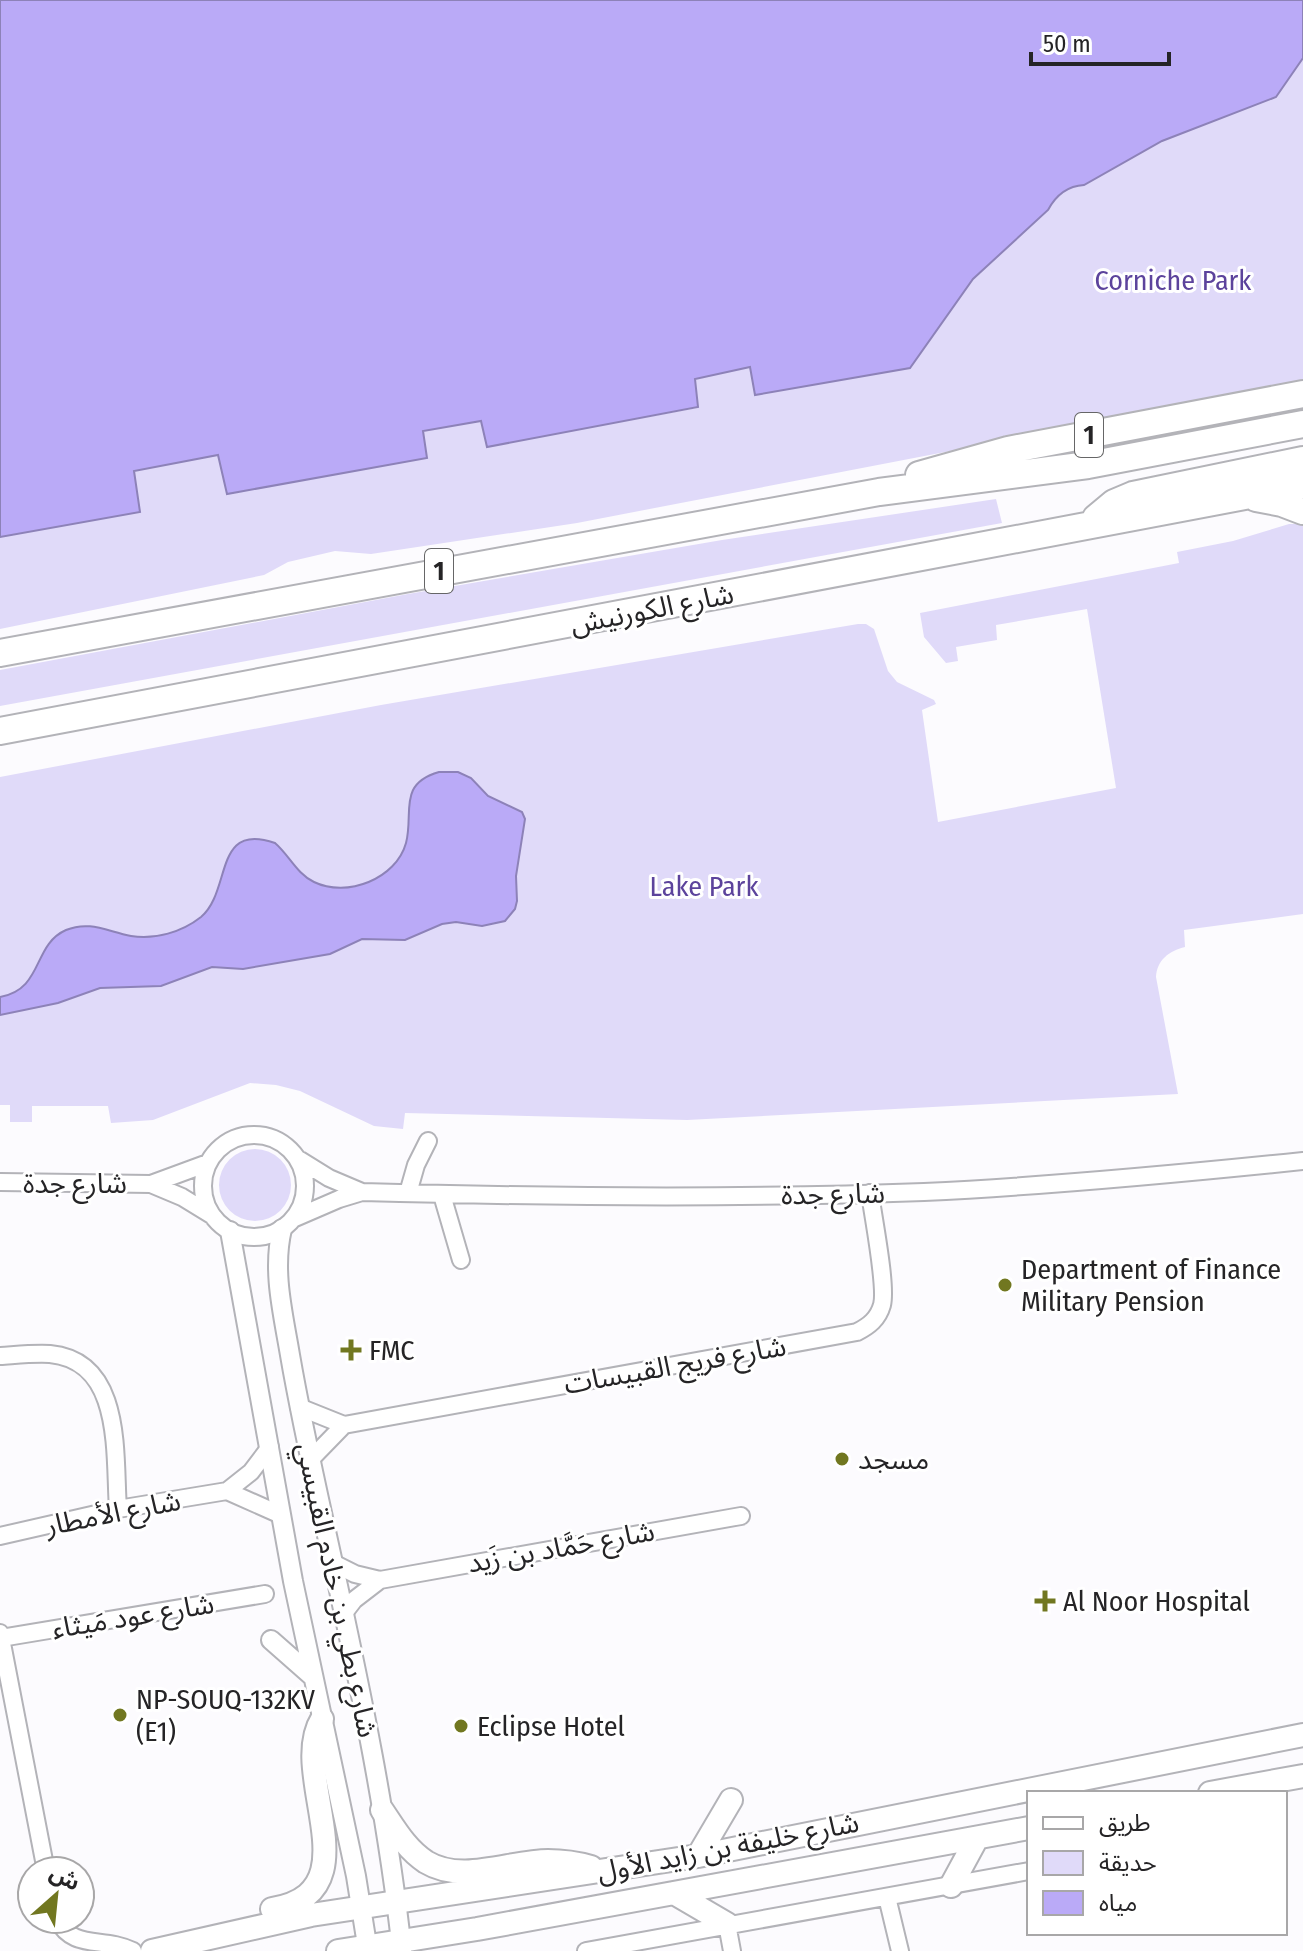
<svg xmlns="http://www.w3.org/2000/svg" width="1303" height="1951" viewBox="0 0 1303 1951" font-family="'Fira Sans Condensed','Noto Sans Arabic',sans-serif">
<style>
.green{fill:#e0daf9}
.water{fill:#baaaf7;stroke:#8d82b8;stroke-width:2}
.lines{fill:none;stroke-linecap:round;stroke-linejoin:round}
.minor-casing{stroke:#b3b3b8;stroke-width:20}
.tertiary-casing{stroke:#b3b3b8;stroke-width:22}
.secondary-casing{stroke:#b3b3b8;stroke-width:26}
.trunk-casing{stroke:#b3b3b8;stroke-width:30}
.minor{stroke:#fff;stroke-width:16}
.tertiary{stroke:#fff;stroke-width:18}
.secondary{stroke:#fff;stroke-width:22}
.trunk{stroke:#fff;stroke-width:26}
.poi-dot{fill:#717720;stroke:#fff;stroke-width:3}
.labels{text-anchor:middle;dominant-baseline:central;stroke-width:6;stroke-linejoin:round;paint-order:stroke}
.shield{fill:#fff;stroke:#666667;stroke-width:2}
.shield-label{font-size:26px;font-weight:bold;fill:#252426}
.park-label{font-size:28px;fill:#5c439c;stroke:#fff}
.street-label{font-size:28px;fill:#252426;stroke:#fff}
.poi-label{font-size:28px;fill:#252426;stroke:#fff;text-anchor:start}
</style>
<rect width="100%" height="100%" fill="#fcfbfe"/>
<path class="green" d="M1303 58V383L577 523 371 554 335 551 288 562 264 575 0 629V537L140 512 134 471 218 455 227 493 426 458 423 431 481 421 487 446 697 408 694 379 751 367 756 394 909 368 973 279 1048 210C1056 195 1067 186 1084 185L1162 141 1276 97Z
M996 499 1002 523 0 706V670L408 594 722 540Z
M1289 524H1303V914L1184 930 1185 947C1169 951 1157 960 1156 977L1178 1094 687 1120 405 1113 403 1129 374 1126 300 1091 276 1085 250 1083 153 1120 111 1123 108 1106H32V1122H10V1105H0V777L381 705 858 624H866L874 629 888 671 897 682 934 700 936 704 922 710 938 822 1116 788 1087 609 996 625 997 640 956 647 958 661 946 663 924 637 920 613 1179 563 1177 552 1233 541Z
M219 1185a36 36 0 1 1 72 0a36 36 0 1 1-72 0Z"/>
<path class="water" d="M0 0H1303V58L1276 97 1162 141 1084 185C1067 186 1056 195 1048 210L973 279 910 368 755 395 750 367 695 379 698 407 487 447 481 421 423 431 427 458 227 494 218 455 134 471 140 512 0 537Z
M439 772H458L471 778 488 796 522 812 525 819 516 876 517 901 515 909 505 921 482 926 456 922 442 924 405 940 362 939 330 954 243 969 212 967 161 986 100 988 58 1003 0 1015V997C44 989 32 945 66 930 90 920 108 932 131 936 155 940 182 932 201 917 232 891 213 821 275 843 289 855 297 874 314 882 347 898 396 879 406 843 414 813 397 784 439 772Z"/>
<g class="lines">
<g class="minor-casing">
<path id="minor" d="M203 1186a51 51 0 1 1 102 0a51 51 0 1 1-102 0Z
M300 1160 329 1178 362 1192
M0 1182 151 1184 208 1163
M151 1184 182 1197 213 1216
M408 1193 416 1165 428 1141
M442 1195 461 1260
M295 1218 339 1199 362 1192C549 1197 737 1199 924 1192 1051 1186 1177 1174 1303 1161
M0 1356C16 1355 34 1353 50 1354 124 1361 114 1456 118 1509
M299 1407 344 1425
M310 1460 344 1425 857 1332C869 1326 878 1319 882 1305 887 1286 873 1217 870 1193
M227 1491 281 1515
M0 1536 118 1509 227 1491 251 1472 270 1447
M333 1563 355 1574 380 1580 741 1516
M344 1613 354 1600 380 1580
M0 1633 46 1871
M1 1638 265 1594
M887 1897 900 1951
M57 1919C73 1951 103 1936 133 1951
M727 1924 732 1951
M586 1951 1029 1871"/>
</g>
<g class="tertiary-casing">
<path id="tertiary" d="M282 1229C272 1271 283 1313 290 1355 302 1425 318 1494 333 1563 361 1691 388 1820 402 1951
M230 1231 293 1581 356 1876 368 1951
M271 1640 313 1677"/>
</g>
<g class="secondary-casing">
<path id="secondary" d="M1210 1793 1303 1776
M382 1810C395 1829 406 1849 426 1862 462 1884 510 1861 548 1861 562 1861 577 1863 591 1867
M698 1856 731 1800
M951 1886 977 1838
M674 1893 727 1924
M272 1909C376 1892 287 1775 322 1719
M152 1951 311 1915 698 1856 1303 1735
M338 1951 477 1929 1029 1828"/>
</g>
<g class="trunk-casing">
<path id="trunk" d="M919 475 1008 450 1303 394
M1256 498 1282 503 1303 511
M1096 518 1114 503 1133 495 1303 460
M0 653 879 492 1088 465 1303 424
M0 731 1303 485"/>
</g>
<use href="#minor" class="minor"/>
<use href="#tertiary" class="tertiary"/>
<use href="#secondary" class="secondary"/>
<use href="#trunk" class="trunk"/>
</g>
<g class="poi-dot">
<circle cx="1005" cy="1285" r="8"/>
<path d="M347 1338h8v8h8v8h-8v8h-8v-8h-8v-8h8z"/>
<circle cx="842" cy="1459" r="8"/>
<path d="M1041 1589h8v8h8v8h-8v8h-8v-8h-8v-8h8z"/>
<circle cx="120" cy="1715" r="8"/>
<circle cx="461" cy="1726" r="8"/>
</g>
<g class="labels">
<g class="shield">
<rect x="1075" y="413" width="28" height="44" rx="6"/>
<rect x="425" y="549" width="28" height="44" rx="6"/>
</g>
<g class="shield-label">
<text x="1089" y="435">1</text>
<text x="439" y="571">1</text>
</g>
<g class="park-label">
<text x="1173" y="280">Corniche Park</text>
<text x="704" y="886">Lake Park</text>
</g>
<g class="street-label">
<text transform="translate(652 609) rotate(-11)">شارع الكورنيش</text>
<text x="75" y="1183">شارع جدة</text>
<text transform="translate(833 1194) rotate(-1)">شارع جدة</text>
<text transform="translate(675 1365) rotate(-10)">شارع فريج القبيسات</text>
<text transform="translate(113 1513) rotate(-11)">شارع الأمطار</text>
<text transform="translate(561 1547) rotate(-10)">شارع حَمَّاد بن زَيد</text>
<text transform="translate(337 1590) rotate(78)">شارع بطي بن خادم القبيسي</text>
<text transform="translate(133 1616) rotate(-9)">شارع عود مَيثاء</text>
<text transform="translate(728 1847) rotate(-11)">شارع خليفة بن زايد الأول</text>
</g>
<g class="poi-label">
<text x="1021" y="1269">Department of Finance<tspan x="1021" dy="32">Military Pension</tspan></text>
<text x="369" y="1350">FMC</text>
<text x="858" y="1459">مسجد</text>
<text x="1063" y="1601">Al Noor Hospital</text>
<text x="136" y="1699">NP-SOUQ-132KV<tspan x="136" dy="32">(E1)</tspan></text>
<text x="477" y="1726">Eclipse Hotel</text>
</g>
</g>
<rect x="1027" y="1791" width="260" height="144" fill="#ffffff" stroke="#a8a7a8" stroke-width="2"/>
<rect x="1043" y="1817" width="40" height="12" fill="#ffffff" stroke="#a8a7a8" stroke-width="2"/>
<text x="1099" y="1831" font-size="24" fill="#252426">طريق</text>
<rect x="1043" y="1851" width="40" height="24" fill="#e0daf9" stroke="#a8a7a8" stroke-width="2"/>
<text x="1099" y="1871" font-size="24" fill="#252426">حديقة</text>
<rect x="1043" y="1891" width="40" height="24" fill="#baaaf7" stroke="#a8a7a8" stroke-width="2"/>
<text x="1099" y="1911" font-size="24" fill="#252426">مياه</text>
<g transform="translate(56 1895) rotate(27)"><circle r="38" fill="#ffffff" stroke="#a8a7a8" stroke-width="2"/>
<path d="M0-6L14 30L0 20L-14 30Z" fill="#717720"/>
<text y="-12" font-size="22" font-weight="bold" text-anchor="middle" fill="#252426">ش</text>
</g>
<path d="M1031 52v12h138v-12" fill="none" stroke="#252426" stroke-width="4"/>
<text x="1043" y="52" font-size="24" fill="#252426" stroke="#ffffff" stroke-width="6" paint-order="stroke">50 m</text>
</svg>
